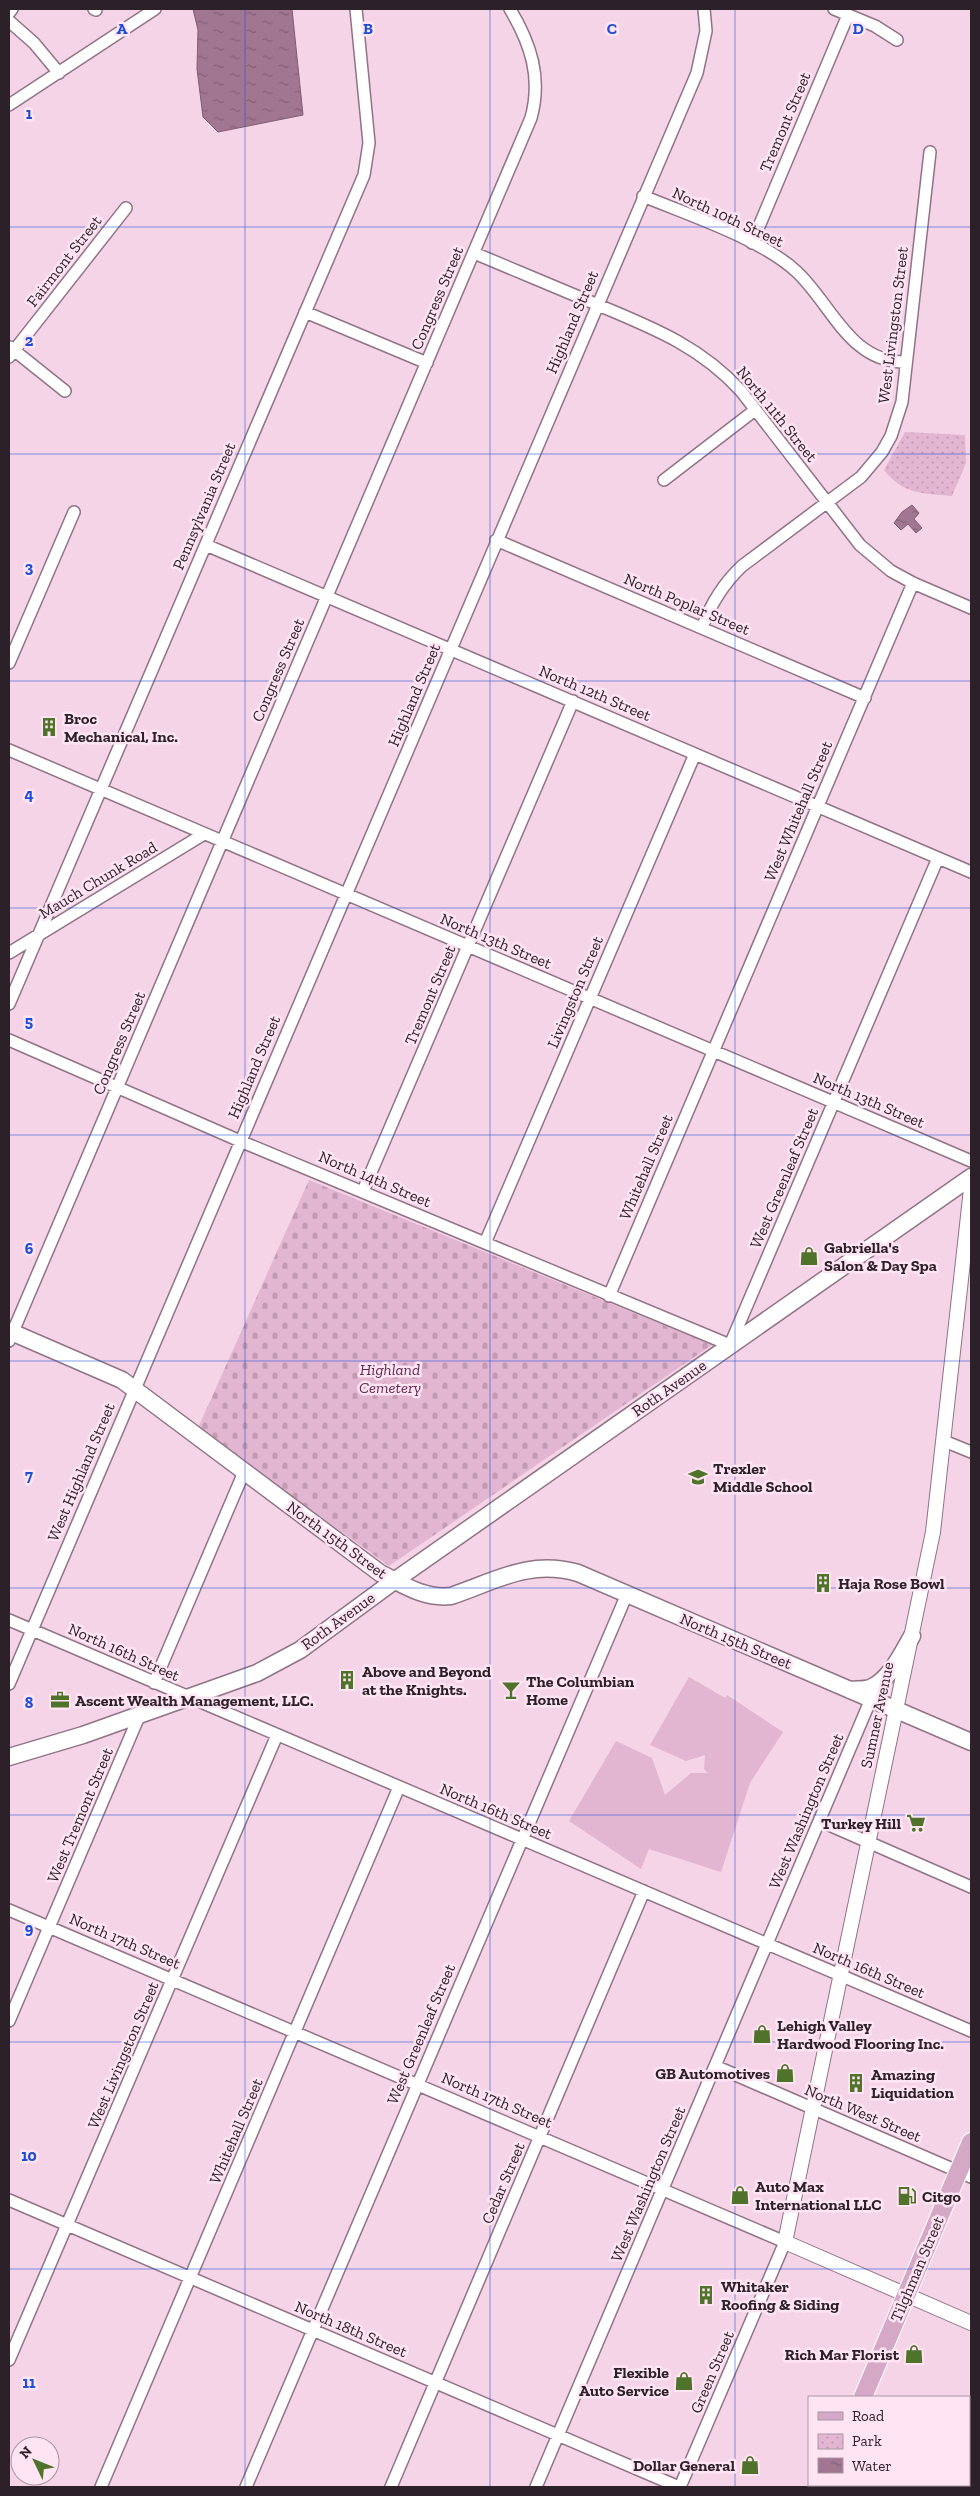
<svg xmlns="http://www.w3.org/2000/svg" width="980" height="2496" viewBox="0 0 980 2496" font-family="'Zilla Slab',serif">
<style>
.cemetery{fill:url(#cemetery-stones)}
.park{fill:url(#park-dots)}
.pitch{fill:#e2b5d0}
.water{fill:url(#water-ripples);stroke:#7e5c72}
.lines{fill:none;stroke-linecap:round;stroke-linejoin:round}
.minor-casing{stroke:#917386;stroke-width:14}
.tertiary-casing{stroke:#917386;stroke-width:16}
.secondary-casing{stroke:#917386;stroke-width:19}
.primary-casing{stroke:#fff;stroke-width:20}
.minor{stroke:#fff;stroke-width:11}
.tertiary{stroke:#fff;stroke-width:14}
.secondary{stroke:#fff;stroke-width:16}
.primary{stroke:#d5a9c6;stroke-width:18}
.grid{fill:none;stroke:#1d4ed8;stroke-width:1;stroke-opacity:0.55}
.labels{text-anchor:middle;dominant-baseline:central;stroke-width:5;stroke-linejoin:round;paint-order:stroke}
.street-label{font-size:16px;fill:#2d2129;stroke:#ffe4f4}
.poi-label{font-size:16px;font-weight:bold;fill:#2d2129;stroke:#ffe4f4;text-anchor:start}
.park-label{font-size:16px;font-style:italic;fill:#60284e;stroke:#ffe4f4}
.grid-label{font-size:16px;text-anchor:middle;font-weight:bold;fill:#1d4ed8;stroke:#ffe4f4;stroke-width:5;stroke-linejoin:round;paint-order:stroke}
</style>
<defs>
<pattern id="cemetery-stones" width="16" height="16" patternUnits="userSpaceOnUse" patternTransform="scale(1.25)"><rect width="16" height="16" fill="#e2b5d0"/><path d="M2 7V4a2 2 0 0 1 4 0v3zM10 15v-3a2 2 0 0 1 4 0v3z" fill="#c29bb3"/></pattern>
<pattern id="park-dots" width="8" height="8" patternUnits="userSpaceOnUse" patternTransform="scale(1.25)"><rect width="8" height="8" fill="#e2b5d0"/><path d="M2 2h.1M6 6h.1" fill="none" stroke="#c29bb3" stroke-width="1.8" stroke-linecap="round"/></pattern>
<pattern id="water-ripples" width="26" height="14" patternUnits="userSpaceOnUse" patternTransform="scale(1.25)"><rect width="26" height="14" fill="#a17691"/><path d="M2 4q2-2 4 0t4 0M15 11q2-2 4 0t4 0" fill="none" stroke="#846076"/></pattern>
</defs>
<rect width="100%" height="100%" fill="#f5d4e8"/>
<path class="cemetery" d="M309 1180 712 1345 389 1566 198 1428Z"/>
<path class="park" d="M905 432 965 435 966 463 952 496C922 493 904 495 884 470Z"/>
<path class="pitch" d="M689 1677 725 1698 727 1695 783 1732 750 1783 721 1872 649 1849 641 1869 569 1821 616 1741 652 1758 665 1795 691 1773H708L704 1769 705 1755 686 1761 650 1745Z"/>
<path class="water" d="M193 9H292L303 115 218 132 203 117 197 69 198 30Z
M912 505 919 513 914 519 922 528 916 533 908 524 901 530 894 523 902 512Z"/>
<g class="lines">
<g class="minor-casing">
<path id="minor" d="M94 9 96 10
M834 9 875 26 897 40
M9 13 12 9
M9 21 34 43 59 73
M9 105 155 9
M643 196C689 215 762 239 797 272 832 305 850 363 906 362
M752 243 848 15
M474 253C513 269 552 286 591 302 648 326 698 344 741 391L860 545 891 571 913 583 971 608
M305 312 427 363
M10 347 65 391
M9 357 126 208
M664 480 755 410
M496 540 865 698
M206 545 971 872
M702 628C711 603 723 584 742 566L861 477 882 452 891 436 902 402 930 152
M9 663 74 512
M9 750 971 1161
M9 953 204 834
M9 1004 364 175 369 143 356 9
M9 1040 240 1141 730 1345 938 858
M363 1191 573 701
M485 1243 695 754
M609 1296 913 583
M9 1341 531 118C542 78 531 44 510 9
M944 1441 971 1452
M9 1620 971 2031
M154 1683 244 1472
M9 1684 697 73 706 31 704 9
M820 1821 971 1887
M9 1910 785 2242 680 2487
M9 2021 140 1714
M715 2066 971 2177
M9 2200 679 2487
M9 2360 277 1735
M969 2466 971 2467
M101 2487 399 1787
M246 2487 627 1594
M391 2487 644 1891
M536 2487 871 1699"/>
</g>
<g class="tertiary-casing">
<path id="tertiary" d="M971 1189 933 1532 785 2242 971 2323"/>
</g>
<g class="secondary-casing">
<path id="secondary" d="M9 1331 122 1380 380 1573C404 1585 424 1599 451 1596 496 1581 529 1559 578 1573L971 1742
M850 1690C856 1689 864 1690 870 1688 890 1680 902 1653 912 1636
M9 1757 83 1735 257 1673 300 1650 394 1581 971 1177"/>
</g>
<g class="primary-casing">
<path id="primary" d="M863 2397 971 2142
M825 2487 826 2485"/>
</g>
<use href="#minor" class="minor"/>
<use href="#tertiary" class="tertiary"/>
<use href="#secondary" class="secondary"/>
<use href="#primary" class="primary"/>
</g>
<path class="grid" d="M245 9V2487M490 9V2487M735 9V2487M9 227H971M9 454H971M9 681H971M9 908H971M9 1135H971M9 1361H971M9 1588H971M9 1815H971M9 2042H971M9 2269H971"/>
<defs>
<g id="building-bare" transform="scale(1.5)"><path d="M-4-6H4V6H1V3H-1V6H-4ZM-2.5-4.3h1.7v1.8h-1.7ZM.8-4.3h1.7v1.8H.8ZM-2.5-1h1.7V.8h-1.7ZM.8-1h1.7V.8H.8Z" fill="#50732b" stroke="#ffe4f4" stroke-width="2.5" paint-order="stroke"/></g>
<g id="shop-bare" transform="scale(1.5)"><path d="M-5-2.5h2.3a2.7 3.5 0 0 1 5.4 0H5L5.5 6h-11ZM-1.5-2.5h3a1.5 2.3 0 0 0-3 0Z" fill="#50732b" stroke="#ffe4f4" stroke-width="2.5" paint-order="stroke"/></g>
<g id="school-bare" transform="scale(1.5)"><path d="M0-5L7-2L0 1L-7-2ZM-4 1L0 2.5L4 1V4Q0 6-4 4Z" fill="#50732b" stroke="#ffe4f4" stroke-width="2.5" paint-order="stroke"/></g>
<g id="bar-bare" transform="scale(1.5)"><path d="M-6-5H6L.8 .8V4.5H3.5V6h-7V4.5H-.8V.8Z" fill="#50732b" stroke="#ffe4f4" stroke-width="2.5" paint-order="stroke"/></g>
<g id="office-bare" transform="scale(1.5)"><path d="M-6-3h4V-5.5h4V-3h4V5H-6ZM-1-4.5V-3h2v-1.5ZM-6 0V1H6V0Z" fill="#50732b" stroke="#ffe4f4" stroke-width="2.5" paint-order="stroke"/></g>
<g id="supermarket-bare" transform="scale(1.5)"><path d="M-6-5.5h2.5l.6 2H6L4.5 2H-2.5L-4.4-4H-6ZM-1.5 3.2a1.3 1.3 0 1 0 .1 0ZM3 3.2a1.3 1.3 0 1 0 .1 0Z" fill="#50732b" stroke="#ffe4f4" stroke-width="2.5" paint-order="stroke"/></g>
<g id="fuel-bare" transform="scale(1.5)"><path d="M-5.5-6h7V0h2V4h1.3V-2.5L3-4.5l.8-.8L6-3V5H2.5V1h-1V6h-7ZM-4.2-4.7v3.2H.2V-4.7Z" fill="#50732b" stroke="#ffe4f4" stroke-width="2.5" paint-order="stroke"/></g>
</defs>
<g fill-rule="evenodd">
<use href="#building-bare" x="49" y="727"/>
<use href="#shop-bare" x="809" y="1256"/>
<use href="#school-bare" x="698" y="1477"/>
<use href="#building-bare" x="823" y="1583"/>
<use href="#building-bare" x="347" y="1680"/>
<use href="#bar-bare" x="511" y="1690"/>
<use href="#office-bare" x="60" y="1700"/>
<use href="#supermarket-bare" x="916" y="1823"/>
<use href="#shop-bare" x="762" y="2034"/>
<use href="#shop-bare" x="785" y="2073"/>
<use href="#building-bare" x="856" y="2083"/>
<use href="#shop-bare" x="740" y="2195"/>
<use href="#fuel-bare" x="907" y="2196"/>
<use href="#building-bare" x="706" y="2295"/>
<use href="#shop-bare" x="914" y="2354"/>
<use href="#shop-bare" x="684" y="2381"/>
<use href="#shop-bare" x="750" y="2465"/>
</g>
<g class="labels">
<g class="street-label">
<text transform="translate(785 122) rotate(-67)">Tremont Street</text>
<text transform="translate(728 217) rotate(25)">North 10th Street</text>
<text transform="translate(64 261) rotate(-52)">Fairmont Street</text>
<text transform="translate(437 298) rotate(-67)">Congress Street</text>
<text transform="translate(572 322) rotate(-67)">Highland Street</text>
<text transform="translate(893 325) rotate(-83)">West Livingston Street</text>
<text transform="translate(777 414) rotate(51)">North 11th Street</text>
<text transform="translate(204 506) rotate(-67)">Pennsylvania Street</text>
<text transform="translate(687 604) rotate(23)">North Poplar Street</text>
<text transform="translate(278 670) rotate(-67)">Congress Street</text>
<text transform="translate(595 693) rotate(23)">North 12th Street</text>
<text transform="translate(414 695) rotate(-67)">Highland Street</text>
<text transform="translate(798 811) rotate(-67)">West Whitehall Street</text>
<text transform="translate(98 880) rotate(-31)">Mauch Chunk Road</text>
<text transform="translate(496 941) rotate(23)">North 13th Street</text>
<text transform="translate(575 992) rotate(-67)">Livingston Street</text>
<text transform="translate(430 995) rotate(-67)">Tremont Street</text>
<text transform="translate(119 1043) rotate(-67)">Congress Street</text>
<text transform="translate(254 1067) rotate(-67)">Highland Street</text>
<text transform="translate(869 1100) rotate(23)">North 13th Street</text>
<text transform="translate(646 1167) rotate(-67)">Whitehall Street</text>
<text transform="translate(784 1178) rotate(-67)">West Greenleaf Street</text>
<text transform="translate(375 1179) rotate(23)">North 14th Street</text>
<text transform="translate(669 1388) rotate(-35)">Roth Avenue</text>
<text transform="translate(81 1472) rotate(-67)">West Highland Street</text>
<text transform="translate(337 1540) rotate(36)">North 15th Street</text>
<text transform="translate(338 1621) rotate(-36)">Roth Avenue</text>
<text transform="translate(736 1641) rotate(23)">North 15th Street</text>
<text transform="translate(124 1652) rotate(24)">North 16th Street</text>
<text transform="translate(877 1715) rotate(-78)">Sumner Avenue</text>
<text transform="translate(496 1811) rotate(23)">North 16th Street</text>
<text transform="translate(806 1811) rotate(-67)">West Washington Street</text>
<text transform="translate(80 1815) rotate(-67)">West Tremont Street</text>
<text transform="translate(125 1941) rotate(23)">North 17th Street</text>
<text transform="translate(869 1970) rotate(23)">North 16th Street</text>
<text transform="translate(421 2034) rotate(-67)">West Greenleaf Street</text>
<text transform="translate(123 2055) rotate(-67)">West Livingston Street</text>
<text transform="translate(497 2100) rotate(23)">North 17th Street</text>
<text transform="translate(863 2113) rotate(23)">North West Street</text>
<text transform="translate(236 2131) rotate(-67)">Whitehall Street</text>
<text transform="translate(503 2183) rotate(-67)">Cedar Street</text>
<text transform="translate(648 2184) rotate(-67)">West Washington Street</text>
<text transform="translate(917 2269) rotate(-67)">Tilghman Street</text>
<text transform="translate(351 2329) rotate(23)">North 18th Street</text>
<text transform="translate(712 2372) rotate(-67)">Green Street</text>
</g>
<g class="poi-label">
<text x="64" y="718">Broc<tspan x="64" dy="18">Mechanical, Inc.</tspan></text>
<text x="824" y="1247">Gabriella's<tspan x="824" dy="18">Salon &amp; Day Spa</tspan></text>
<text x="713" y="1468">Trexler<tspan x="713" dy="18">Middle School</tspan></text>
<text x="838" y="1583">Haja Rose Bowl</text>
<text x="362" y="1671">Above and Beyond<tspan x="362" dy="18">at the Knights.</tspan></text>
<text x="526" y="1681">The Columbian<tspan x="526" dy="18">Home</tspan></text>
<text x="75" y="1700">Ascent Wealth Management, LLC.</text>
<text x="901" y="1823" text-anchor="end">Turkey Hill</text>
<text x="777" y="2025">Lehigh Valley<tspan x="777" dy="18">Hardwood Flooring Inc.</tspan></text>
<text x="770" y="2073" text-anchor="end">GB Automotives</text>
<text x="871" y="2074">Amazing<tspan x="871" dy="18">Liquidation</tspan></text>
<text x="755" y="2186">Auto Max<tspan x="755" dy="18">International LLC</tspan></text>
<text x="922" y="2196">Citgo</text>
<text x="721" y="2286">Whitaker<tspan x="721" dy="18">Roofing &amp; Siding</tspan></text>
<text x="899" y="2354" text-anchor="end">Rich Mar Florist</text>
<text x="669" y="2372" text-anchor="end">Flexible<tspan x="669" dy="18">Auto Service</tspan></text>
<text x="735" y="2465" text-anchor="end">Dollar General</text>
</g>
<g class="park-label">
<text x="390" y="1369">Highland<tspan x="390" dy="18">Cemetery</tspan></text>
</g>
</g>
<g class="grid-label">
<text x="122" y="34">A</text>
<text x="368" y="34">B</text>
<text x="612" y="34">C</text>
<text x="858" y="34">D</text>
<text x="29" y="119">1</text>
<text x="29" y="346">2</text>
<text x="29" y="573">3</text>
<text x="29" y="800">4</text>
<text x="29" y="1027">5</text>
<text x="29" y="1254">6</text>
<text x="29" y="1481">7</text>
<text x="29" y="1708">8</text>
<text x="29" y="1934">9</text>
<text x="29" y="2161">10</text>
<text x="29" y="2388">11</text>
</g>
<rect width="980" height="2496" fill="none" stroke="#2d2129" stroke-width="20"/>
<rect x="808" y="2396" width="162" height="90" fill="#ffe4f4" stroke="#ab96a3"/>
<rect x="818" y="2412" width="25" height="8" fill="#d5a9c6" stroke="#ab96a3"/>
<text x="852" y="2421" font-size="15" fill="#2d2129">Road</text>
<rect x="818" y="2434" width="25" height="15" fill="url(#park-dots)" stroke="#ab96a3"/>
<text x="852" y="2446" font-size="15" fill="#2d2129">Park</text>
<rect x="818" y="2458" width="25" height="15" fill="url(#water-ripples)" stroke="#ab96a3"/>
<text x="852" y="2471" font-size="15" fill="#2d2129">Water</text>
<g transform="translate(35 2461) rotate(313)"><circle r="24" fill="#ffe4f4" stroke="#ab96a3"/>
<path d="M0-4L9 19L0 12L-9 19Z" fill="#50732b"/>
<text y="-8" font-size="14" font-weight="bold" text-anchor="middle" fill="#2d2129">N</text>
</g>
</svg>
